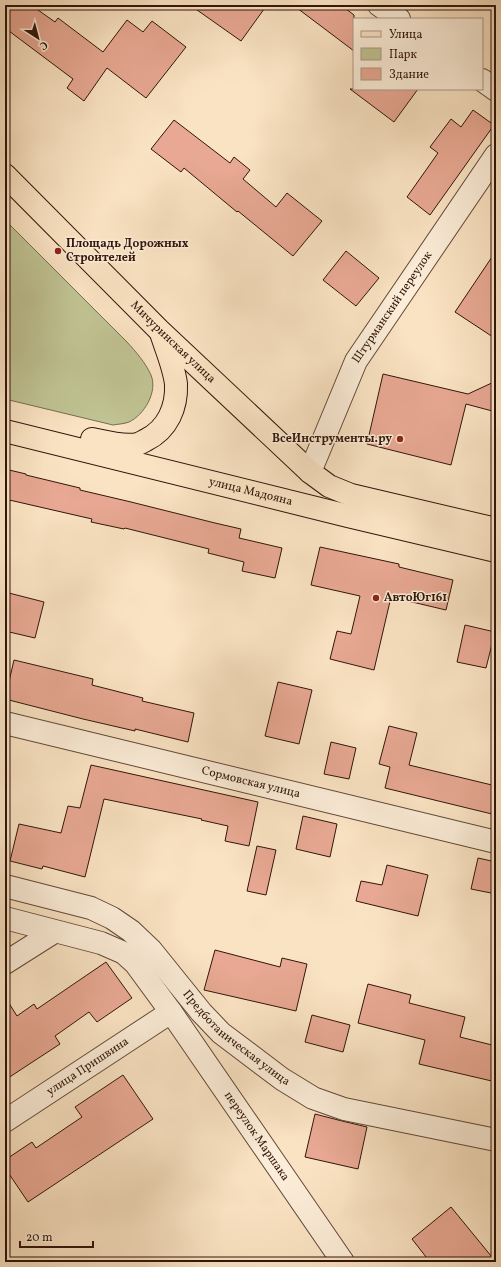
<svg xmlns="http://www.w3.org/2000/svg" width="501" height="1267" viewBox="0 0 501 1267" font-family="Vollkorn,serif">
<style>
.green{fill:#c0c393;stroke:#786c4f}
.building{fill:#e8a893;stroke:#31150b}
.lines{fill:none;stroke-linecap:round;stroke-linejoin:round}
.minor-casing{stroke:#634839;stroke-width:24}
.primary-casing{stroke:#31150b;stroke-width:24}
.minor{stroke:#fcedd8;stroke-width:22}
.primary{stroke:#fae3c3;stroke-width:22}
.poi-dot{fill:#8f2418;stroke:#fcedd8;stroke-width:1.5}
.labels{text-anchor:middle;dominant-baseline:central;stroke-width:3;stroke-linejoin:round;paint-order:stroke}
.poi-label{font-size:12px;font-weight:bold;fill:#31150b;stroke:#fcedd8;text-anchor:start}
.street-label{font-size:12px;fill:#31150b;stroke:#fcedd8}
</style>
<rect width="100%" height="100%" fill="#fae3c3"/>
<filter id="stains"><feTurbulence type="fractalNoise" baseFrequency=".005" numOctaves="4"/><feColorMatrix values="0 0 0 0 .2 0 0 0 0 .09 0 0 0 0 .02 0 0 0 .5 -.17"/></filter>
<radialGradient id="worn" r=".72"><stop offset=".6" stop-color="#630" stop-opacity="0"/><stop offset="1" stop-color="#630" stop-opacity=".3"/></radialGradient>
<path class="green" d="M5 220 127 342C136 352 145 362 151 375 158 392 144 415 129 422 124 424 118 424 113 425L5 399Z"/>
<path class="building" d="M5 5H31L55 22 58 18 103 52 127 20 143 32 152 21 186 47 146 98 107 68 84 101 67 88 73 79 5 28Z
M190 5H267L241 41Z
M293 5H341L354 15V51Z
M350 89H418L394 122Z
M473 110 494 125 430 215 407 197 438 153 430 147 451 119 461 127Z
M174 120 230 163 234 157 250 170 243 179 276 207 287 193 322 221 293 256 238 211 237 212 184 168 181 172 151 149Z
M346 251 379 278 356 306 323 280Z
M496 251V339L455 312Z
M383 374 468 394 496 381V412L466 404 451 465 367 444Z
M5 469 26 474V475L80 488V490L131 502 215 523 241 529 239 538 282 548 275 578 242 571 244 562 208 553 209 549 125 528 124 529 91 522 92 519 5 499Z
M320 547 399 564V567L453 580 446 610 391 597 374 670 330 659 337 631 351 634 360 596 311 585Z
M5 592 44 602 35 638 5 631Z
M465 625 495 632 486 668 457 662Z
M14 660 93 679 92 685 143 698 142 701 194 713 188 742 135 729V731L83 719 5 699Z
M278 682 312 690 299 744 265 736Z
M389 726 417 733 409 765 496 786V815L385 788 390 767 379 764Z
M331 742 356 748 349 779 324 774Z
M91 765 258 802 249 846 225 841 228 826 201 820 202 819 104 799 85 877 43 866 42 869 10 861 19 824 61 833 68 806 80 808Z
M303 816 337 824 330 857 296 849Z
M257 846 276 850 266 895 247 891Z
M478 858 496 862V894L471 889Z
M387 865 428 875 418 916 356 901 361 881 382 885Z
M215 950 280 967 282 958 307 964 296 1011 204 990Z
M106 962 132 998 97 1022 89 1012 55 1036 60 1044 5 1080V997L17 1016 34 1004 37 1009Z
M368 984 411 995 409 1003 465 1017 460 1037 496 1046V1082L419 1064 425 1040 358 1023Z
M312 1015 350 1025 343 1052 305 1042Z
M123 1075 153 1119 28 1202 5 1168V1160L32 1142 36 1148 82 1117 75 1107Z
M315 1114 342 1121 367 1127 358 1169 305 1157Z
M451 1207 496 1262H430L412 1239Z"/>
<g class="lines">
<g class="minor-casing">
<g id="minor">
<path d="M379 5 399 19"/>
<path d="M482 80 496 90"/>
<path id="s1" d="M310 472 356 361 496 155"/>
<path id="s2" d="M5 723 496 842"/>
<path id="s3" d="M5 886 91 908 112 918 131 931 151 950 201 1012 221 1033 282 1079 313 1098 344 1109 496 1140"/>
<path id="s4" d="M5 918 101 943 124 953 135 963 171 1012 343 1262"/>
<path d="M5 963 54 932"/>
<path id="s5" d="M5 1121 171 1012"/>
</g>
</g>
<g class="primary-casing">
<g id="primary">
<path id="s6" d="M5 175 159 330 310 472 329 486 351 495 496 529"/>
<path id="s7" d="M5 431 348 516 496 551"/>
<path d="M92 439C106 442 124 447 138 444 141 443 144 441 146 440 168 429 177 407 176 384 174 367 166 349 161 333"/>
</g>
</g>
<use href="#minor" class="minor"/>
<use href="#primary" class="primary"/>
</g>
<g class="poi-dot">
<circle cx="58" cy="251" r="4"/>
<circle cx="400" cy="439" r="4"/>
<circle cx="376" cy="598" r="4"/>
</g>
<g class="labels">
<g class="poi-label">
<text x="66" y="244">Площадь Дорожных<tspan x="66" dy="14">Строителей</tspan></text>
<text x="392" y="439" text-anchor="end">ВсеИнструменты.ру</text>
<text x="384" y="598">АвтоЮг161</text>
</g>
<g class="street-label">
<text stroke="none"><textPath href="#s1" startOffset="185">Штурманский переулок</textPath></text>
<text stroke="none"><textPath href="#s6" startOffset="237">Мичуринская улица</textPath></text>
<text stroke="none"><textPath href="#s7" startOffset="253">улица Мадояна</textPath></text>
<text stroke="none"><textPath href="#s2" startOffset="253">Сормовская улица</textPath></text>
<text stroke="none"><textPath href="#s3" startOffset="286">Предботаническая улица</textPath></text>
<text stroke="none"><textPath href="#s5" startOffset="99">улица Пришвина</textPath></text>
<text stroke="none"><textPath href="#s4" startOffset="351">переулок Маршака</textPath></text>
</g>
</g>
<rect width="501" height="1267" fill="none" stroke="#fae3c3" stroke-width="20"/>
<rect x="6" y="6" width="489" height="1255" fill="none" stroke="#31150b" stroke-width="2"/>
<rect x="10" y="10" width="481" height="1247" fill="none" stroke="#31150b"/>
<rect x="353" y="18" width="130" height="72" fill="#fcedd8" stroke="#ab9786"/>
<rect x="361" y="31" width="20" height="6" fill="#fae3c3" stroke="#ab9786"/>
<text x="389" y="38" font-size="12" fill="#31150b">Улица</text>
<rect x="361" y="48" width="20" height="12" fill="#c0c393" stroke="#ab9786"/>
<text x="389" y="58" font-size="12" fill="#31150b">Парк</text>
<rect x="361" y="68" width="20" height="12" fill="#e8a893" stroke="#ab9786"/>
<text x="389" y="78" font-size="12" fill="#31150b">Здание</text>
<g transform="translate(38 38) rotate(144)" stroke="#fcedd8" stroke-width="3" paint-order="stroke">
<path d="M0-3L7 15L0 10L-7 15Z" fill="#31150b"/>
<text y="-6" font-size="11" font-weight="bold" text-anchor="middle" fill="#31150b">С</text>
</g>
<path d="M20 1241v6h73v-6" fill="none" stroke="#31150b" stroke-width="2"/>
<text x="26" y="1241" font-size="12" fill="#31150b" stroke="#fcedd8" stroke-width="3" paint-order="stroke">20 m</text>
<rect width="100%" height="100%" filter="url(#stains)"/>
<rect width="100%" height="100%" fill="url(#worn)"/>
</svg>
